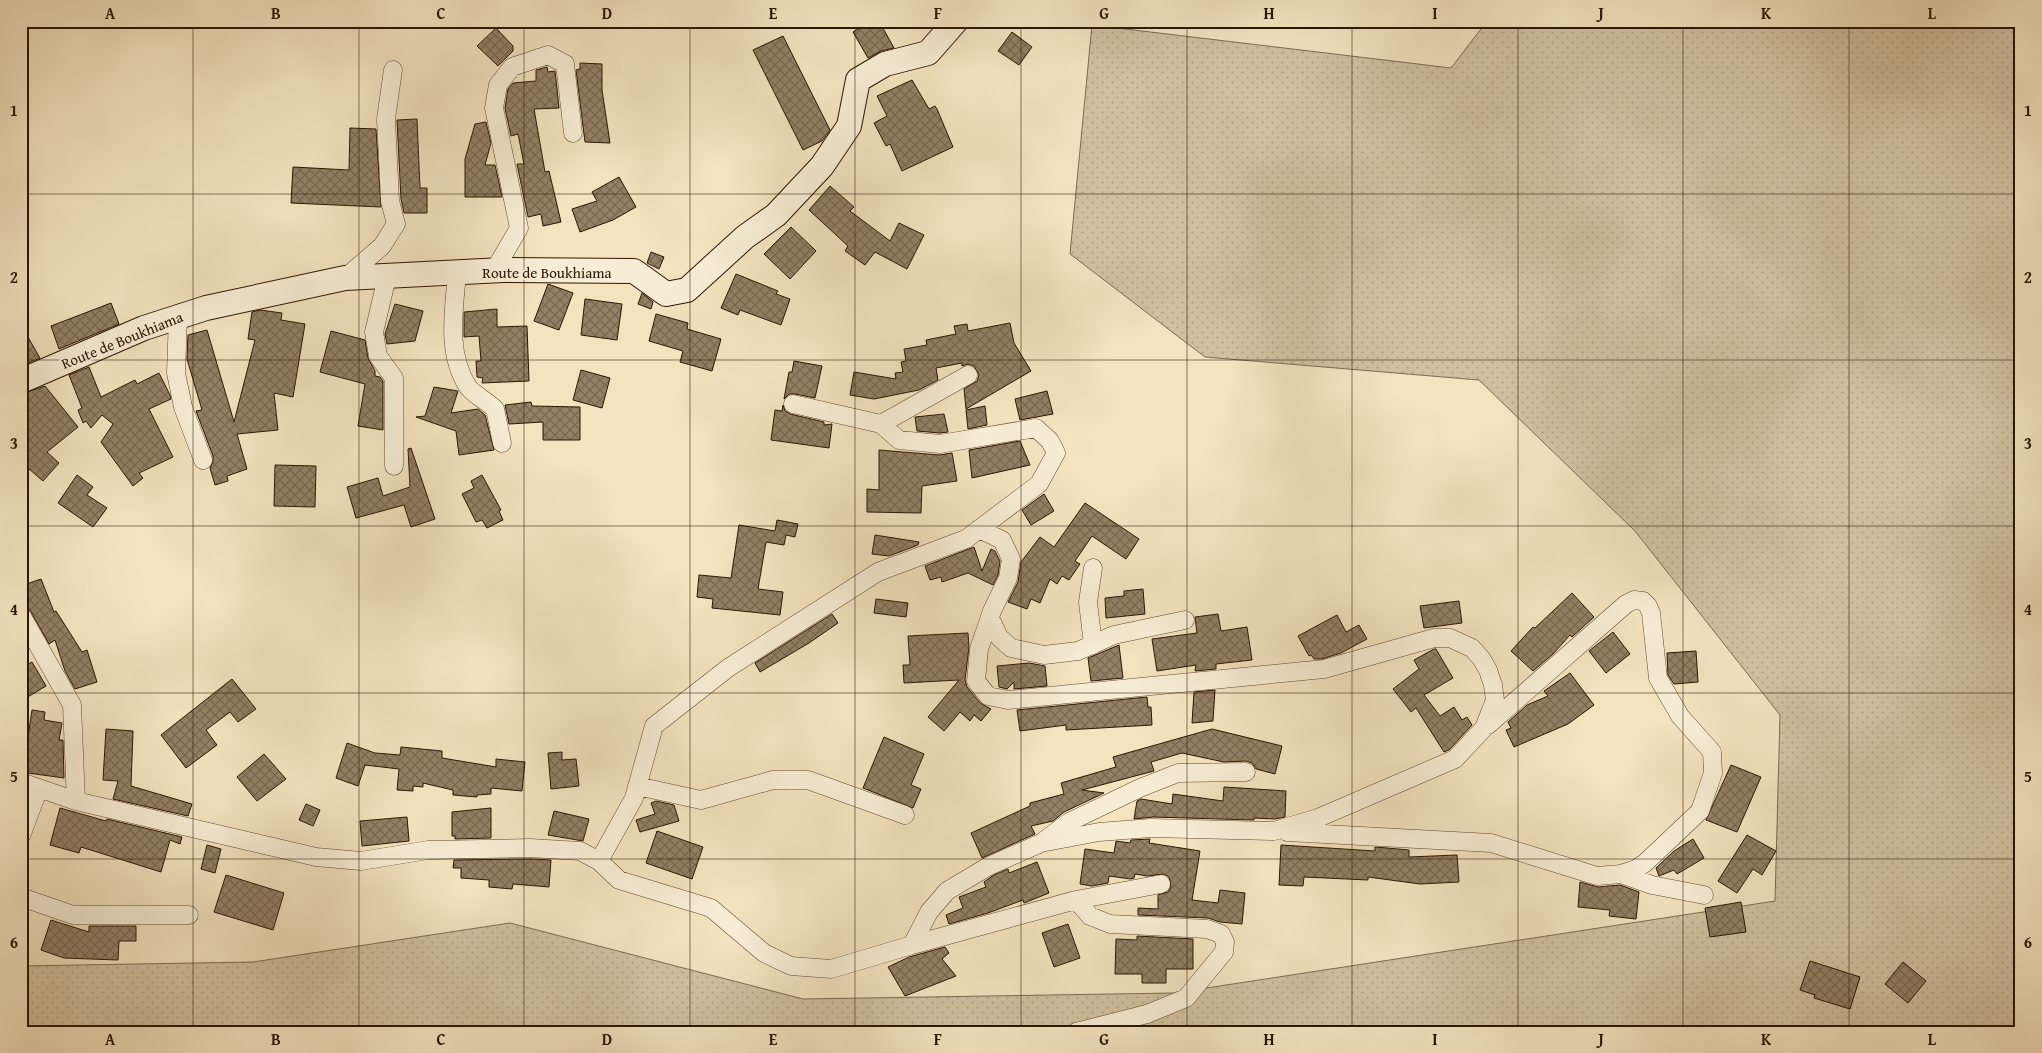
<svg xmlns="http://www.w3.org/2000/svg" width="2042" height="1053" viewBox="0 0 2042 1053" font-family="'Gentium Book Plus',serif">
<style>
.grass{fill:url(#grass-dots);stroke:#7e6a52}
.building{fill:url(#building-cross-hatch);stroke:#2b1504}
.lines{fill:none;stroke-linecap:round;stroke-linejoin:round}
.street-casing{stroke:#5d4833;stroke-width:19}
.secondary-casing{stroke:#2b1504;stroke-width:26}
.street{stroke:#f7edd5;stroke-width:18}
.secondary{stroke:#f7edd5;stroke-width:24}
.grid{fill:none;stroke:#2b1504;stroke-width:1;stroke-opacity:0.55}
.labels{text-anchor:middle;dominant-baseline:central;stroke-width:4;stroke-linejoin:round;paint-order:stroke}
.street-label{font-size:15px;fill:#2b1504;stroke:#f7edd5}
.neatline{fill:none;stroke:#2b1504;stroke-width:2}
.grid-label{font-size:16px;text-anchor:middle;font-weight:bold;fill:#2b1504}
</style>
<defs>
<pattern id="grass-dots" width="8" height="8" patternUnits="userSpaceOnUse" patternTransform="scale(1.25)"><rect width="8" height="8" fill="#d1c09f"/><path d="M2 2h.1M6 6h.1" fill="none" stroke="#b4a487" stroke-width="1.8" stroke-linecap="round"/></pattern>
<pattern id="building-cross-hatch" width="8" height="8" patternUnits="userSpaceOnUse" patternTransform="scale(1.25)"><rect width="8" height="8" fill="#938065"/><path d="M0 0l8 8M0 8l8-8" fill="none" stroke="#786851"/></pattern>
</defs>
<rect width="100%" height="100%" fill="#f3e3bf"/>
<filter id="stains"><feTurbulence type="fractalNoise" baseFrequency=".004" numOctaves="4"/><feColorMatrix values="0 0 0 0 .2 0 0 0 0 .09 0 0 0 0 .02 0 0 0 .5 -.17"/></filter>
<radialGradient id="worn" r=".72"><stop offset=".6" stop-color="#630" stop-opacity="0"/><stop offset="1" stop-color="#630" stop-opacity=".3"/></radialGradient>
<path class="grass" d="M1487 21H2021V1032H21V966L253 962 510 923 803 999 1174 993 1775 901 1780 715 1635 531 1479 380 1205 357 1070 254 1092 25 1451 68Z"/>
<path class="building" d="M872 21H879L894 48 881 51 868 58 853 32Z
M496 28 513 46V51L498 66 477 46Z
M1012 32 1032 47 1019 65 998 51Z
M783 36 830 130 822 141 803 150 753 50Z
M580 63 602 64V90L610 143 585 142 576 70 580 69Z
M547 67 548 72 555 71 559 108 534 109 545 172 549 171 561 222 543 226 541 214 528 217 517 164H524L518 134 511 136 505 108 508 89 513 83 536 81V70Z
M912 80 929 109 935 106 937 109 953 147 902 171 890 144 886 146 874 123 887 116 877 96Z
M417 119 420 188H427V213H404L401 199 397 120Z
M486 122 491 143 485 165H495L502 197H465V159L475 124Z
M350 128 376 129 381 207 291 203 293 167 349 170Z
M619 177 636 207 613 220 580 232 572 209 597 201 592 192Z
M830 186 854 207 850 211 890 241 899 223 924 235 907 269 875 252 865 265 845 251 848 246 809 210Z
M791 227 816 251 790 279 764 254Z
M651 252 664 257 659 269 647 263Z
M736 274 778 291 776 294 790 299 781 325 740 310 738 315 721 308Z
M548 284 573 293 559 330 534 321Z
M642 293 653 302 651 309 638 304Z
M585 299 622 304 617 340 581 335Z
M111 303 119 324 59 349 51 326Z
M395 304 423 311 415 341 387 344 385 334Z
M497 309V327L527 326 529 381 482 383 483 378 477 377 476 361H481L479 336 464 337V312Z
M260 310 282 313 281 320 305 324 293 397 274 393 278 430 237 434 247 469 227 476 228 481 215 485 210 468 213 462V456L196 411 202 410 187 359 188 335 207 330 234 422 255 340 248 339 252 312Z
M656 314 688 323 687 329 721 339 712 371 680 362 683 351 649 341Z
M1010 323 1014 343 1031 371 966 409 964 389 977 381 979 375 974 366 968 364 962 366V363L936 368 938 380 919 390 874 399 850 395 854 372 896 379 895 373 903 372 901 362 906 361 904 349 927 345 926 340 956 334 954 326 967 324 968 331Z
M21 325 40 358 21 366Z
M331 331 365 340 368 358 375 371V376L380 377 383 381V430L358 426 365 384 320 372Z
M794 361 822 366 815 398 795 394H789L784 399 789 372H792Z
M89 367 101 397 135 380 137 384 159 373 170 395 171 399 149 409 173 457 139 473 143 478 133 486 101 442 113 424 102 415 91 428 86 421 83 423 78 410 82 408 69 375Z
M581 370 610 378 602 408 573 400Z
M45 386 78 427 47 452 59 463 43 481 21 462V394Z
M434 387 458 391 451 413 478 409 485 415 494 450 459 455 456 431 416 417 425 416Z
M1047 391 1053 414 1020 420 1015 399Z
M531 402 532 406 580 407V440H543V422L509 424 505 405Z
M783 405 785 411 790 414 824 422V425L832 424 829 448 771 440 775 410 782 411Z
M985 406 987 425 968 429 966 410Z
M944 414 948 432 940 433 917 431 915 417Z
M1020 441 1030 465 972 478 969 450Z
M411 448 435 519 411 527 404 505 356 518 347 487 378 478 383 496 410 487 408 449Z
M879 450 939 455 952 453 957 481 922 486 921 513 867 512V489L879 490Z
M275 465 316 466 315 507 274 506Z
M77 475 93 487 87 495 107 508 93 527 58 503Z
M482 475 501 510 499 511 503 520 487 528 482 520 476 522 462 494 474 488 471 481Z
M1044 494 1054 511 1031 525 1022 510Z
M1085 503 1139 539 1126 559 1092 536 1075 561 1080 564 1069 580 1062 576 1057 584 1050 579 1040 603 1031 599 1027 609 1008 602 1018 582 1021 562 1040 537 1054 547Z
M777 520 798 524 795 537 786 535 784 545 766 542 758 589 783 592 780 615 712 608 713 599 697 597 699 575 731 578 739 525 775 531Z
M875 535 919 542 918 545 889 556 872 554Z
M974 547 982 571 991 549 995 551 1000 561 998 575 993 585 968 573 942 582 941 577 930 580 925 566Z
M41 579 54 612 56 611 82 652 87 650 97 682 75 689 65 671 55 640 49 644 30 610 21 604V586Z
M1143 589 1145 614 1106 618 1105 598 1124 596V591Z
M1572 593 1594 617 1572 637 1570 635 1553 654 1533 671 1511 651 1533 627 1535 628Z
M876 599 908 603 906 617 874 613Z
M1459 601 1462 623 1424 628 1420 606Z
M832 614 838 623 809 643 760 672 755 663Z
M1218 614 1221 631 1247 627 1252 660 1216 664V669L1195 671 1196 665 1157 671 1152 639 1197 633 1195 617Z
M1337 615 1346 632 1359 625 1367 639 1341 653 1322 659H1314L1311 655 1309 656 1298 636Z
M1613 632 1630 654 1606 673 1589 651Z
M968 633 969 647 965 680 967 687 980 703 991 709 981 721 974 715 970 721 960 712 944 731 928 717 959 680 904 683 903 665H910L908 636Z
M1119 645 1123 678 1091 681 1088 658Z
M1434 649H1436L1453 678 1424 695 1440 716 1454 707 1462 720 1467 717 1472 725 1449 750 1444 752 1416 708 1411 712 1393 689 1419 669 1414 660Z
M1696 651 1698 682 1674 684 1668 675 1667 653Z
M32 662 46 686 21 701V668Z
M1029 663 1045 666 1047 686 1014 689V682L1007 689 999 687 997 666Z
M1570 673 1594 705 1568 724 1514 747 1506 730 1511 728 1508 722 1527 705 1548 696 1544 691Z
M232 679 256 709 238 722 230 712 206 730 217 745 186 768 161 735Z
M1215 690 1213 721 1192 723 1194 692Z
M1147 697 1148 707H1151L1152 725 1066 730V725L1020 731 1017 710Z
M32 710 45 712 44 720 62 723 59 740H63L64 778 21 772V743L27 744Z
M106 729 133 731 131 786 192 804 188 816 113 799 118 781 103 780Z
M1212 729 1282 746 1275 774 1256 769 1252 763 1246 761 1224 762 1182 753 1151 762 1154 771 1082 790 1104 793 1064 812 1053 821 1031 826 1035 834 982 858 971 833 1030 806V803L1064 794 1061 783 1116 767 1113 757Z
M884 737 924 754 911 785 921 789 913 808 863 788Z
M347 743 375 753 400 755 401 747 442 751V758L496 767V759L525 762 522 791 491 788V794L477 795V797L453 795V790L423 783V787L413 786V791L397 790 399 769 365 765 358 786 336 778Z
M562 752V760L576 759 579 786 551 789 548 753Z
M264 754 286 779 257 801 237 777Z
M1731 765 1761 777 1737 832 1706 820Z
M1224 787 1286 791 1285 817 1275 819 1254 818V820L1153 817 1134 819 1137 801 1141 799 1172 804 1173 794 1223 801Z
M656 801 674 805 679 821 640 832 636 820 655 814 651 803Z
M306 804 320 810 313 826 299 820Z
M60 808 106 821 107 819 182 837 180 844 170 840 161 872 81 847 79 853 50 845Z
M491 808V838L455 839V836H452V812Z
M554 811 589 819 583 841 548 835Z
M407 817 409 841 362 846 360 821Z
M657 831 703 847 692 879 646 863Z
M1747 835 1776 851 1762 875 1753 869 1737 893 1718 881Z
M1150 839 1149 843 1200 851 1192 900 1218 903 1220 890 1245 893 1242 924 1220 922 1208 918 1138 915V908L1158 909V895L1168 892 1171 887 1169 877 1164 874 1147 876 1135 874 1134 878 1131 879 1109 876 1108 883 1092 886 1080 884 1085 849 1114 853 1116 841 1130 843 1131 840Z
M1693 839 1704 858 1677 874 1674 870 1659 876 1656 868 1674 851Z
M207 845 221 849 215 873 201 869Z
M1281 845 1375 851V847L1387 848 1409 850V857L1457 855 1459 882 1420 884 1368 877V880L1304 877 1303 886 1279 885Z
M530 859 551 860 549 887 513 884 512 889 489 887V880L461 878V868H453L454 860Z
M1037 862 1049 893 1024 903 1023 900 988 913 949 924 946 915 963 908 959 897 986 887 984 882 994 875 1008 869 1009 873Z
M226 875 284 893 273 930 214 912Z
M1580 882 1598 887 1620 885 1639 892 1636 919 1609 916 1610 910 1578 907Z
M1741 902 1746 932 1710 937 1705 908Z
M51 920 89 932V926H136V941H119L118 960 64 958 41 950Z
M1068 924 1080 958 1054 967 1042 933Z
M1137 936 1193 939V969H1166V983H1142V974H1115L1116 939 1137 940Z
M945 947 949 953 942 959 956 976 905 996 888 967 909 957Z
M1810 961 1860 977 1850 1009 1814 998 1815 995 1800 990Z
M1903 962 1926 981 1908 1003 1885 984Z"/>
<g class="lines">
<g class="street-casing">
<path id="street" d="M494 271 519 228 494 108 498 85 512 67 548 55 565 64 573 133
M457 273C454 311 446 353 468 387 472 393 488 402 495 409L502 443
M387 277 374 332 378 356 394 378V466
M345 278 382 246 396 224 390 201 386 119 393 70
M178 317 176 373 183 407 203 460
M881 424 968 375
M21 615 72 705 76 801
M990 618 999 637 1011 648 1044 655 1078 651 1114 635 1185 620
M1093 645 1088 602 1093 568
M21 782 76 801 316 857 361 861 428 850 530 848 580 851 599 861 619 880 711 908 764 953 791 966 831 969 912 945 929 912 947 891 989 866 1041 843 1099 832 1151 828 1274 831 1318 818 1455 759 1484 728 1495 700 1493 685 1488 670 1481 658 1472 648 1450 638H1434L1324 669 1008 700 988 696 976 681 979 649 992 611 1008 578 1011 559 1002 540 979 529
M637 786 701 800 773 780H808L905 815
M1287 832 1491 843 1597 876 1621 874 1636 869 1645 863 1700 811 1713 773 1712 752 1680 716 1658 678 1651 613 1648 606 1643 601 1634 600 1626 604 1488 725
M21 836 39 788
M1045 840 1069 822 1140 788 1178 773 1246 772
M599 861 634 798 654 726 728 668 878 572 966 539 1039 484 1056 453 1050 441 1036 428 940 444 899 440 881 424 793 404
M1621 874 1652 885 1704 895
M21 897 73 915H189
M1076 900 1090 916 1110 924 1207 929 1221 934 1225 942 1224 952 1186 998 1147 1014 1076 1032
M912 945 1076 900 1161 884"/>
</g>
<g class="secondary-casing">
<path id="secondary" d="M21 381 144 328 206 308 345 278 503 270 634 271 666 294 687 290 745 237 776 215 822 166 849 126 858 80 885 64 928 53 956 21"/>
</g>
<use href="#street" class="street"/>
<use href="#secondary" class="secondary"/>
</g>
<path class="grid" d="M193 21V1032M359 21V1032M524 21V1032M690 21V1032M855 21V1032M1021 21V1032M1187 21V1032M1352 21V1032M1518 21V1032M1683 21V1032M1849 21V1032M21 194H2021M21 360H2021M21 526H2021M21 693H2021M21 859H2021"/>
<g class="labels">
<g class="street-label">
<text x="547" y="272">Route de Boukhiama</text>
<text transform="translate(122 340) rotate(-22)">Route de Boukhiama</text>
</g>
</g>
<rect width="2042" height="1053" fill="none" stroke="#f3e3bf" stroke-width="55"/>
<rect x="28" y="28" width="1986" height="998" class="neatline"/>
<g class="grid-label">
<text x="110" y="19">A</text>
<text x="276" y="19">B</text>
<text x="441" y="19">C</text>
<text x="607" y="19">D</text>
<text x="773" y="19">E</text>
<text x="938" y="19">F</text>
<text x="1104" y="19">G</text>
<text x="1269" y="19">H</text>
<text x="1435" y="19">I</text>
<text x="1601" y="19">J</text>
<text x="1766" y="19">K</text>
<text x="1932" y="19">L</text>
<text x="14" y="116">1</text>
<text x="2028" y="116">1</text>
<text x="14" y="283">2</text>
<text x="2028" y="283">2</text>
<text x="14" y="449">3</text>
<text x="2028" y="449">3</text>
<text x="14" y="615">4</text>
<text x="2028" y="615">4</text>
<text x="14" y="782">5</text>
<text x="2028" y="782">5</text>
<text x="14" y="948">6</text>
<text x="2028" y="948">6</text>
<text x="110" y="1045">A</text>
<text x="276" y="1045">B</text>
<text x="441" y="1045">C</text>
<text x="607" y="1045">D</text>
<text x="773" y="1045">E</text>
<text x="938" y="1045">F</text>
<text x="1104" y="1045">G</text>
<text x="1269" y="1045">H</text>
<text x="1435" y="1045">I</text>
<text x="1601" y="1045">J</text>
<text x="1766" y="1045">K</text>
<text x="1932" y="1045">L</text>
</g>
<rect width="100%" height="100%" filter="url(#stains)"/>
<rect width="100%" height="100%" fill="url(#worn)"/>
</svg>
